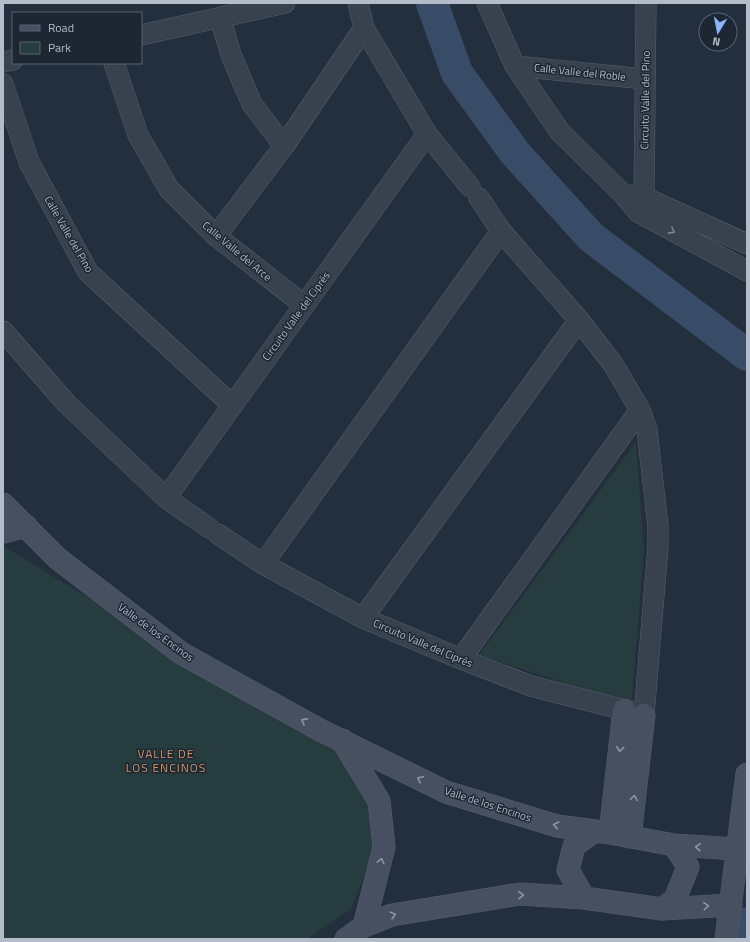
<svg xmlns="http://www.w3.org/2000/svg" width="750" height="942" viewBox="0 0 750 942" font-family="'Titillium Web',sans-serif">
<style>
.green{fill:#263c3f}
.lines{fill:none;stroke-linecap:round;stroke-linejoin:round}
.river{stroke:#394c67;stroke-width:32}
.street-casing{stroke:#565f6c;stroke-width:21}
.secondary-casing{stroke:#565f6c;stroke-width:23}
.street{stroke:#38414e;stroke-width:20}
.secondary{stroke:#465061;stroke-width:22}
.oneway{stroke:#7c8592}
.oneway2{stroke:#8e96a5}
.labels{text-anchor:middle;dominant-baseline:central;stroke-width:3;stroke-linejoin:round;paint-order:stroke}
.street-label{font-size:11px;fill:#b4bcc9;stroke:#1d2633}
.neighbourhood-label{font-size:12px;letter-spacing:1px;fill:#d59563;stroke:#1d2633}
</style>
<rect width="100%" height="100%" fill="#242f3e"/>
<path class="green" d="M636 442 644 550 632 699 595 693 479 655Z
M3 546 340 750 370 807 374 851 351 909 307 939H3Z"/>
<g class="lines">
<path class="river" d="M432 3 457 73 515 153 591 237 747 355
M744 939 747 923"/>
<g class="street-casing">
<path id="street" d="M358 3 364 28 427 134 470 187
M487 3 515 66 560 132 622 193 638 212 747 271
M220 17 231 55 252 104 284 146
M141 35 285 3
M3 62 13 60
M114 63 138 135 169 189 216 236 304 305
M515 66 645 79
M3 84 29 162 88 272 232 405
M632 195 644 197 747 244
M638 212 644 197 646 3
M216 236 284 146 364 28
M3 331 67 404 166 498 209 528
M166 498 427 134
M218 534 263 564 363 618 461 659 531 686 644 715 658 547V526L647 430 640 410 613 364 579 320 501 231 479 198
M263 564 501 231
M363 618 579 320
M461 659 640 410"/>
</g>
<g class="secondary-casing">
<path id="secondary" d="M3 504 57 558 181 653 320 730 446 792 557 826 610 833 674 845 737 849
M3 532 26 526
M342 740 379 801 384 847 364 926
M610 833 624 710
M630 837 644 715
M584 898 568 870 574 846 595 831
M662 909 675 899 688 867 674 845
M346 939 364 926 392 915 520 894 584 898 662 909 731 905
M726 939 747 774"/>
</g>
<use href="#street" class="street"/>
<use href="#secondary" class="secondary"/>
</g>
<defs><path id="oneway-chevron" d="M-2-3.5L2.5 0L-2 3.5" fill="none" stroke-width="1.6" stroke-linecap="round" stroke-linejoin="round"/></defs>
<use class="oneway" href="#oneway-chevron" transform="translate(672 231) rotate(28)"/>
<g class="oneway2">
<use href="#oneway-chevron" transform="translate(304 721) rotate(-151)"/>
<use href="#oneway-chevron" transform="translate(620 749) rotate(96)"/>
<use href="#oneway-chevron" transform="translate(420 779) rotate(-154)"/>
<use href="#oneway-chevron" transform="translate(634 798) rotate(-83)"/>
<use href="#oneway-chevron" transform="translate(556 825) rotate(-167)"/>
<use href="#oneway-chevron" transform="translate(698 847) rotate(-176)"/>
<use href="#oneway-chevron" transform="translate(381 861) rotate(-76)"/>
<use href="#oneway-chevron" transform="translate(521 895) rotate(-2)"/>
<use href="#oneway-chevron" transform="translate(706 906) rotate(-3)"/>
<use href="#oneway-chevron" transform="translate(393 915) rotate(-15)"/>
</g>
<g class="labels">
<g class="street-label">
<text transform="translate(580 72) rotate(6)">Calle Valle del Roble</text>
<text transform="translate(645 100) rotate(-89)">Circuito Valle del Pino</text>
<text transform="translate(69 234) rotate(60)">Calle Valle del Pino</text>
<text transform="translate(237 251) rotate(40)">Calle Valle del Arce</text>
<text transform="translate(296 316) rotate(-54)">Circuito Valle del Ciprés</text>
<text transform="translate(156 632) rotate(36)">Valle de los Encinos</text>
<text transform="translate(423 643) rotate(23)">Circuito Valle del Ciprés</text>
<text transform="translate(488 804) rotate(18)">Valle de los Encinos</text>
</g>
<g class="neighbourhood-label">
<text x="166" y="753">VALLE DE<tspan x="166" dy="14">LOS ENCINOS</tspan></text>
</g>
</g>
<rect width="750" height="942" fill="none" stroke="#b4bcc9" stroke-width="8"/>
<rect x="12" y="12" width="130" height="52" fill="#1d2633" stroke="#59626f"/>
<rect x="20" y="25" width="20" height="6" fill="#465061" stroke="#59626f"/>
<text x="48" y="32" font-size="12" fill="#b4bcc9">Road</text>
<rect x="20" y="42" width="20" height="12" fill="#263c3f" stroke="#59626f"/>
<text x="48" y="52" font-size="12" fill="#b4bcc9">Park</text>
<g transform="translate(718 32) rotate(190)"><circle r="19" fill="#1d2633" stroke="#59626f"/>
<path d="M0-3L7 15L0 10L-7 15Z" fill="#8ab4f8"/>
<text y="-6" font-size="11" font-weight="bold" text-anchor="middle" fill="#b4bcc9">N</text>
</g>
</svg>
